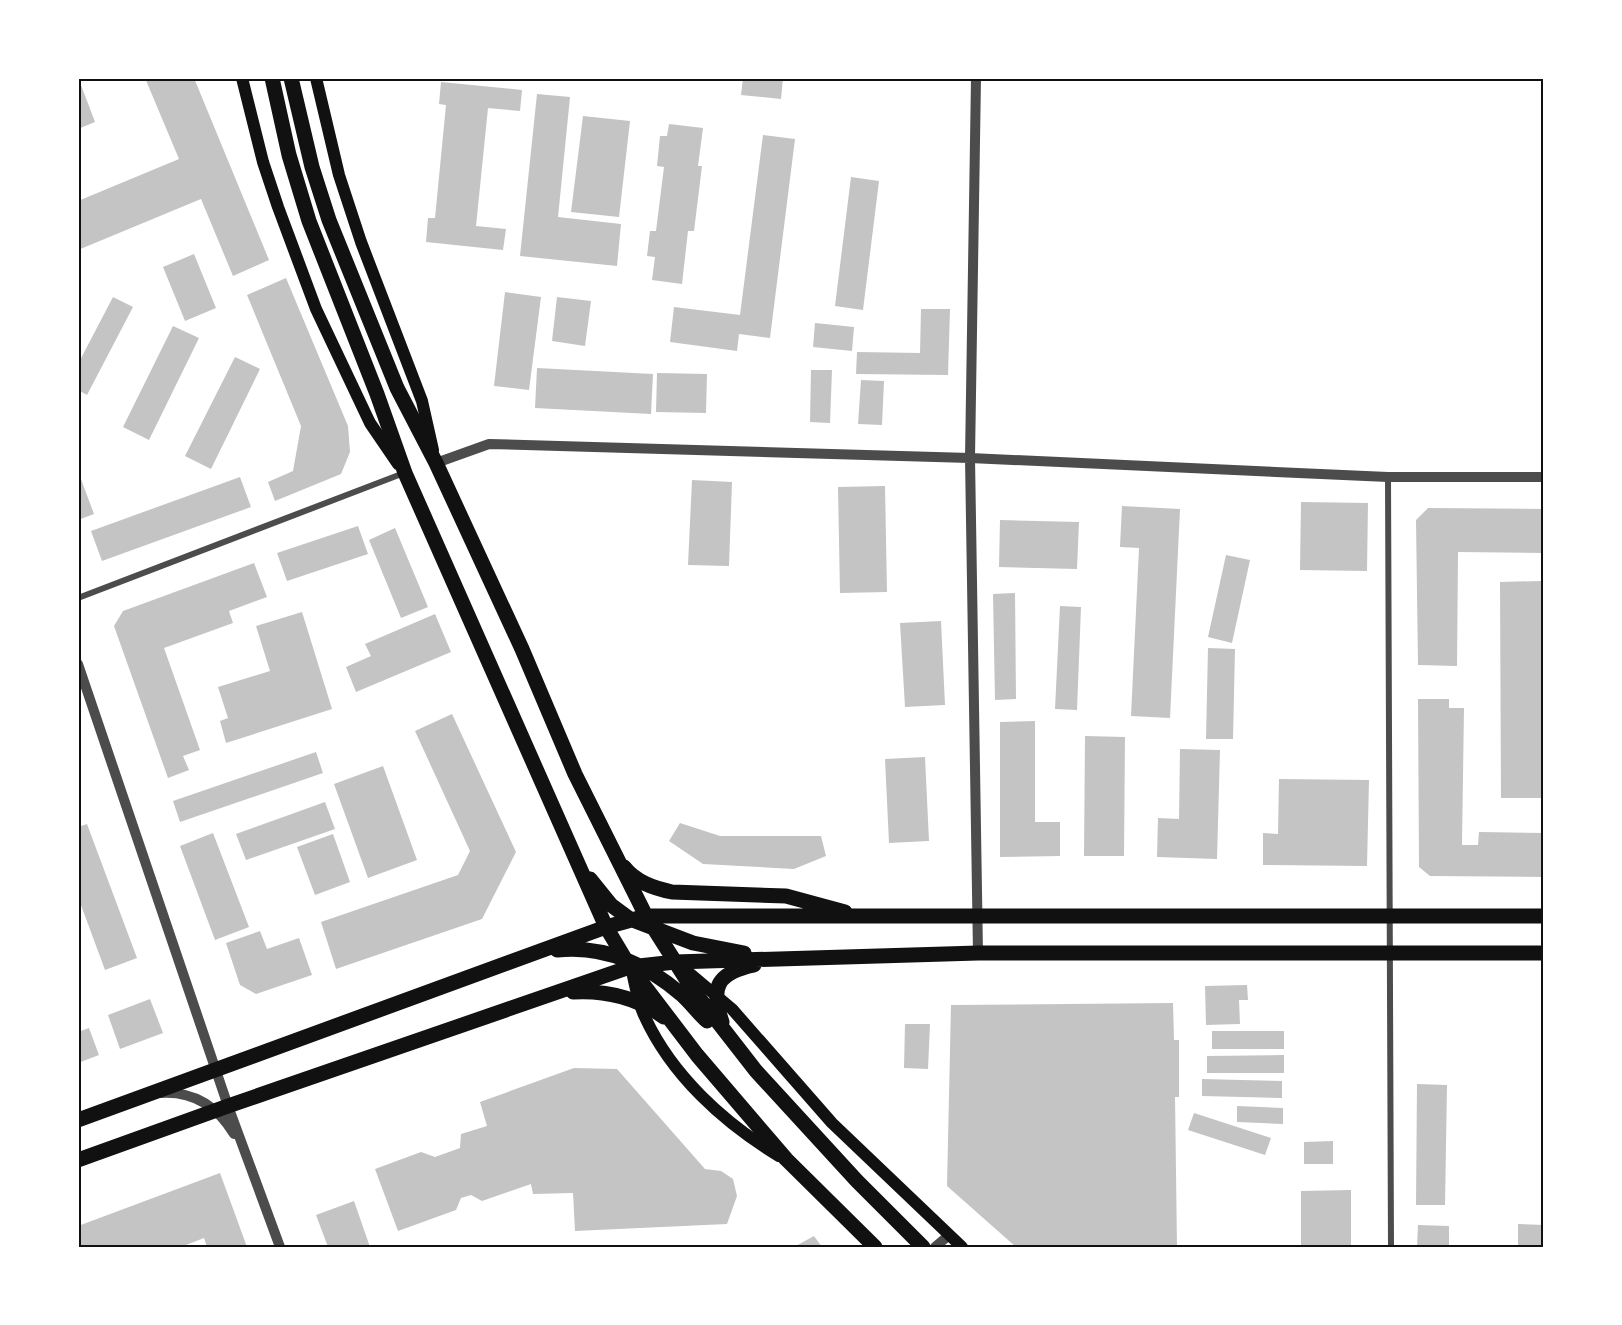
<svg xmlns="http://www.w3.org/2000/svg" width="1622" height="1325" viewBox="0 0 1622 1325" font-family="Poppins,sans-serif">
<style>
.building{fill:#c4c4c4}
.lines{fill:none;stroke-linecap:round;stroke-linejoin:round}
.minor{stroke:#4c4c4c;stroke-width:6}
.tertiary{stroke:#4c4c4c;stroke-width:10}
.secondary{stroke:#111;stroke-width:12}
.primary{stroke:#111;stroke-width:15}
.neatline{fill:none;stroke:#111;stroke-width:2}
</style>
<rect width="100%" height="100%" fill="#fff"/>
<path class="building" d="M145 78H194L269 260 233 276 201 199 78 250V201L179 159Z
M743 78H783L781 99 741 95Z
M441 82 522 90 520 111 488 108 476 226 506 229 503 250 426 242 428 218H435L446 105 439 104Z
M81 85 95 122 78 129V86Z
M537 94 570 97 558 217 621 224 617 266 520 256Z
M583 116 630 121 619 217 571 212Z
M669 124 703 128 698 166H702L694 231H688L682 284 652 280 655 257 647 256 650 231H656L664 167 657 166 660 136H667Z
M763 135 795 139 770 338 739 334 737 351 670 342 674 307 740 315Z
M851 177 879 181 863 310 835 306Z
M194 254 216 308 185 321 163 267Z
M286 278 348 426 350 452 341 474 275 501 268 482 293 471 301 426 247 295Z
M505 292 541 297 529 390 494 386Z
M113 297 133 307 87 395 78 390V364Z
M557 297 591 301 585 346 552 341Z
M921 309H950L948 375 856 374 857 352 920 353Z
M815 323 854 327 852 351 813 347Z
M173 326 199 338 149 440 123 427Z
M235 357 260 369 211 469 185 456Z
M537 368 653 374 651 414 535 408Z
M811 370H832L830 423 810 422Z
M657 373 707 374 706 413 656 412Z
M861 380 884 381 882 425 858 424Z
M78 471 94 514 78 520Z
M240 477 251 507 102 561 91 531Z
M692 480 732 482 729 566 688 565Z
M885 486 887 592 840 593 838 487Z
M1301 502 1368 503 1367 571 1300 570Z
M1122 506 1180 509 1170 718 1131 716 1139 548 1120 547Z
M1428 508 1544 509V553L1458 552 1457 666 1418 665 1416 520Z
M1000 520 1079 522 1077 569 999 567Z
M358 526 368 554 287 581 277 553Z
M395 528 428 607 401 618 369 540Z
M1226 555 1250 560 1232 643 1208 637Z
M254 563 267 597 229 611 233 623 164 648 200 750 183 756 189 770 168 778 114 626 123 611Z
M1541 581 1542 798H1501L1500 582Z
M1015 593 1016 699 995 700 993 594Z
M1060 606 1081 607 1077 710 1055 709Z
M302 612 332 709 226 743 220 721 228 718 218 687 270 671 256 626Z
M435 614 451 652 356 692 346 667 371 656 365 644Z
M941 621 945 705 905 707 900 623Z
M1208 648 1235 649 1233 739H1206Z
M1418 699H1449V708H1464L1462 845H1478L1479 832 1544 833V877L1430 876 1419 867Z
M452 714 516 852 482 919 336 969 321 922 458 875 470 851 415 731Z
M1035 721V822H1060V856L1000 857V722Z
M1085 736 1125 737 1124 856H1084Z
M1180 749 1220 750 1217 859 1157 857 1158 818 1179 819Z
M316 752 323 773 180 822 173 801Z
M925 757 929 841 889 843 885 759Z
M383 766 417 860 368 878 334 784Z
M1279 779 1369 780 1367 866 1263 865V833L1278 834Z
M325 802 335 829 246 860 236 834Z
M680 823 720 836H821L826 856 794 869 703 864 669 841Z
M87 824 137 958 105 970 78 897V827Z
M213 833 249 927 215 940 180 846Z
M333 834 350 882 315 895 297 847Z
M260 931 267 949 299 938 312 975 256 994 240 985 226 943Z
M1247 985 1248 1000H1239L1240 1024 1206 1025 1205 986Z
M150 999 163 1033 120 1049 108 1015Z
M1173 1003 1174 1040H1179V1097H1175L1177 1247H1016L947 1186 951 1005Z
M905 1024H930L928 1069 904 1068Z
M89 1028 99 1055 78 1063V1032Z
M1212 1031H1284V1049H1212Z
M1284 1055V1073H1207V1056Z
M574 1068 617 1069 705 1169 721 1171 733 1179 737 1196 727 1224 575 1231 573 1193 533 1194 531 1184 482 1201 471 1195 461 1198 456 1210 398 1231 375 1169 421 1152 435 1157 460 1148 461 1134 487 1126 480 1102Z
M1202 1079 1282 1081V1098L1202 1096Z
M1417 1084 1447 1085 1445 1205H1416Z
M1237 1106 1283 1108V1124L1237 1122Z
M1194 1113 1271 1138 1265 1155 1188 1130Z
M1333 1141V1164H1304V1142Z
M220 1173 247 1247H207L204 1238 181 1247H78V1226Z
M1351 1190V1247H1301V1191Z
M354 1201 370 1247H328L316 1215Z
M1518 1224 1544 1225V1247H1518Z
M1418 1225 1449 1226V1247H1417Z
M814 1236 822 1247H794Z"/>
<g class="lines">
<path class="minor" d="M1388 477 1391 1247
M78 598 404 473"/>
<path class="tertiary" d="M976 78 970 458 978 953
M436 463 489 444 970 458 1388 477H1544
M78 664 228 1106 280 1247
M161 1093C194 1091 217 1106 234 1134
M935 1247 948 1236"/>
<path class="secondary" d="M242 78 263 162 278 207 316 309 370 423 398 464
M316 78 339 175 361 242 422 401 433 450
M681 966 732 1009 832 1123 962 1247
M632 971C635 986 638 1002 644 1015 671 1075 724 1123 779 1156"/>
<path class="primary" d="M272 78 289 155 309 221 377 394 405 473 606 927 630 967 697 1055 786 1159 875 1247
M291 78 312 167 329 220 397 388 436 463 522 649 575 774 646 916 693 990 756 1071 857 1181 923 1247
M624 867C636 882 653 888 672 892L786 896 845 912
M590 879 611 905 630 919 693 943 744 953
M557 950C604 945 646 964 681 994 691 1003 698 1013 707 1021
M573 992C606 990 637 998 664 1017
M722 1022C710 987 717 973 754 965
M78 1120 606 927 646 916H1544
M78 1160 228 1106 630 967 675 962 978 953H1544"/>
</g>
<rect width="1622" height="1325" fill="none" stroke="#ffffff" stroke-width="159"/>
<rect x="80" y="80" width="1462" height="1166" class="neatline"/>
</svg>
